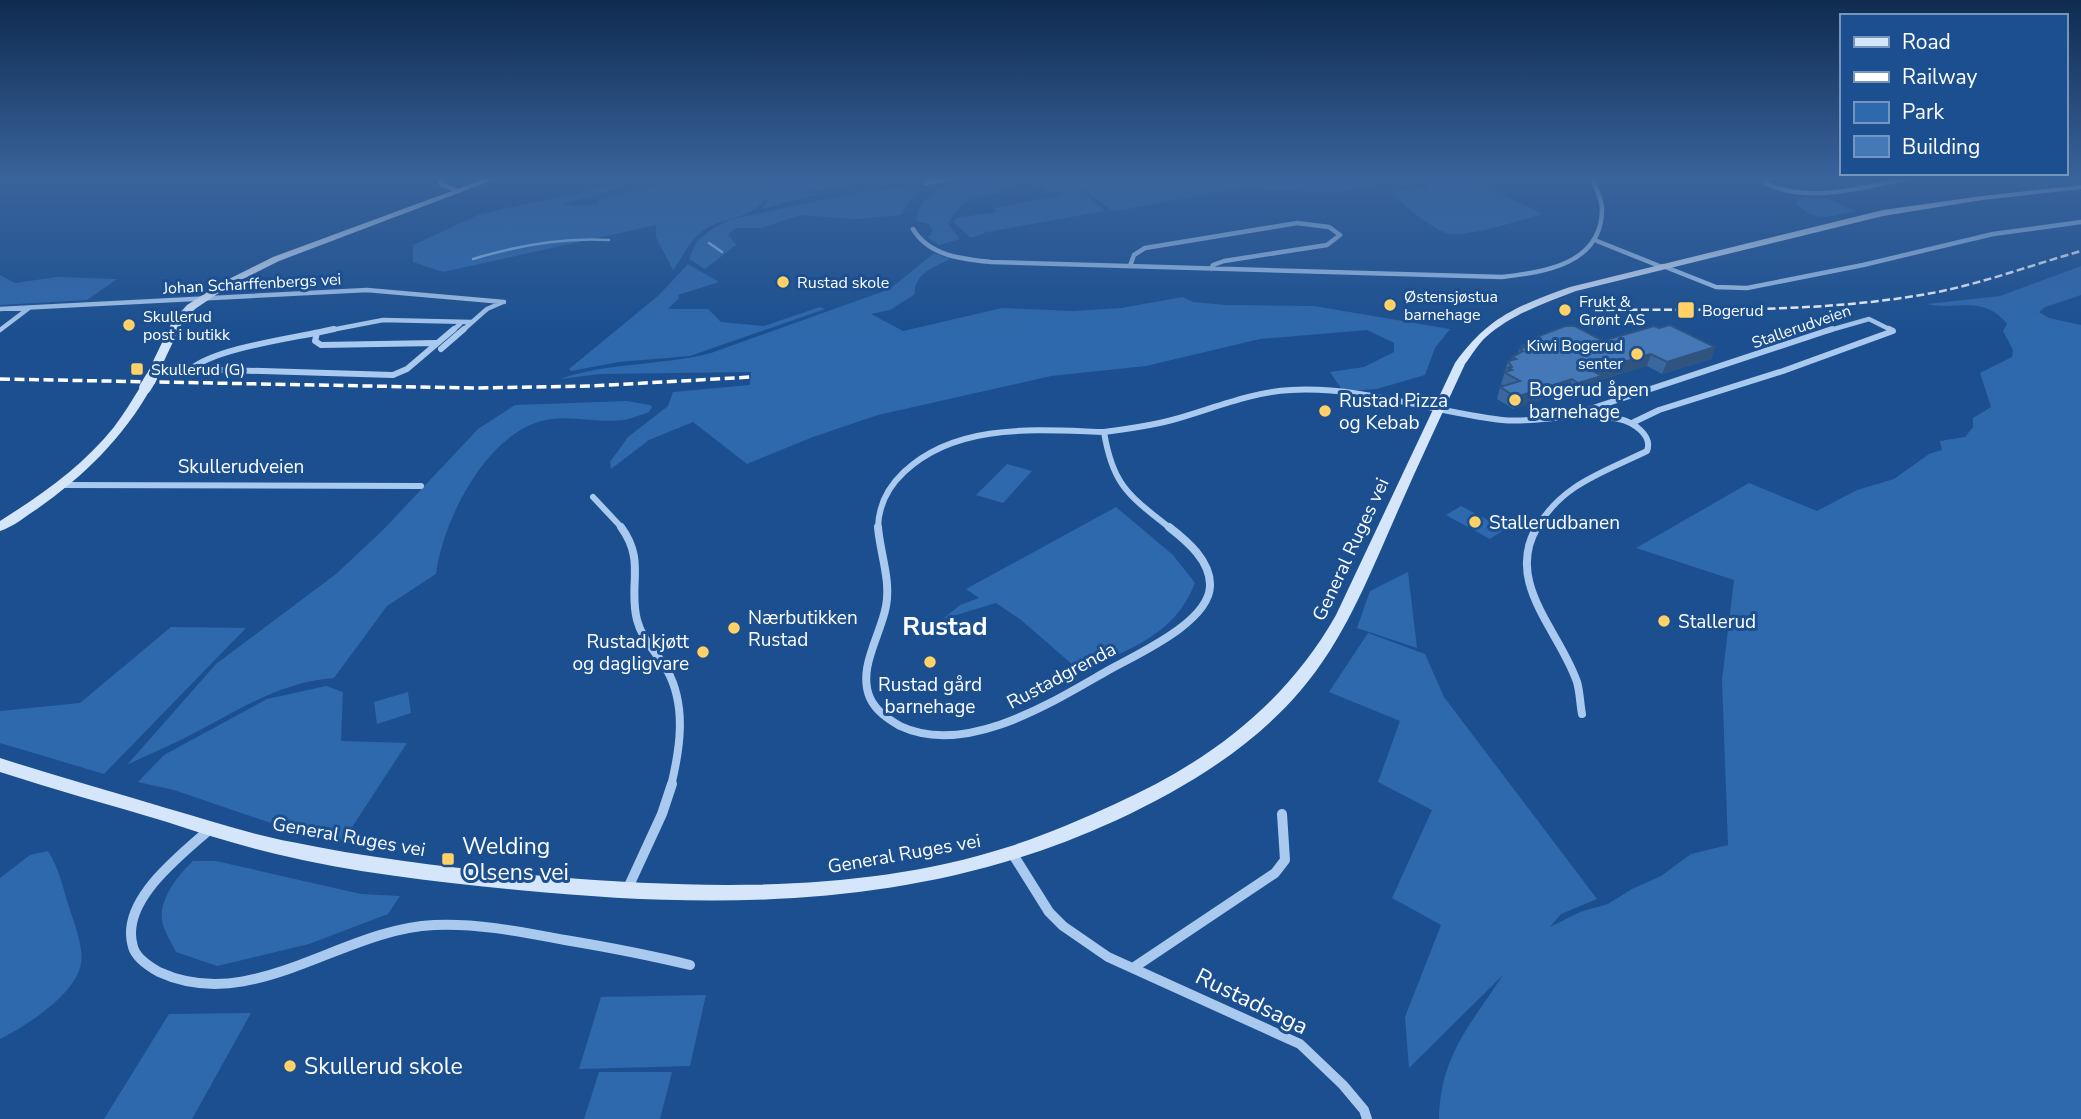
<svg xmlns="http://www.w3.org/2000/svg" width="2081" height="1119" font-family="'Nunito Sans',sans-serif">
	<rect width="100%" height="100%" fill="#1b4f8f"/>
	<!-- green -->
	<path fill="#2e69ad" d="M699 178H888L805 192 819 194 762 209 768 200 763 201C752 218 722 218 704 230 689 240 684 256 673 270L656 237V225L443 272 413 262V245L480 214 624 183 608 192 563 204 577 206 597 204 598 199Z
		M962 178H1402L1336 193 1243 188 1113 211 1068 179 1105 211 987 232 971 238 953 222 956 218 996 212 994 208 1062 195 1058 192 1053 193 1032 181 999 188 1004 192C977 198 962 196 948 224L960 239 939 245 928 238 933 231 929 224 916 221C921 194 939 188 962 178Z
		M1428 178H1469L1542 214C1518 221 1476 235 1452 234 1437 233 1405 206 1394 196L1395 191 1428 188 1424 180Z
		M899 188 919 191 910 200 901 215 855 219 800 215 761 228H737L728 234 736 245 705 269 689 259 697 241 712 229 729 220 843 195Z
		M1802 197H1823L1857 211C1829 216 1820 224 1796 204L1798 198Z
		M934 253 950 259C935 267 913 274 915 294L890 310 871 314 903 331 1002 308 1072 311 1121 308 1183 297 1193 302 1226 305 1314 306 1450 329 1435 348 1425 375 1377 389 1343 391 1330 372 1364 367 1394 352V343L1367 330 1260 339 1146 366 1051 376 878 415 813 437 747 464 693 422 649 440 611 469 610 462 628 437 668 406 673 392 750 385 751 372 600 374 560 379C609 362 661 366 711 353L890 289Z
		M688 264 719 282 678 295 679 298 668 309H708L721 322 764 326 820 307 825 309 690 356 619 362 571 371 569 369 659 295Z
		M2081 266V295L2045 307 2039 312 2049 318 2081 325V1119H1439C1440 1056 1471 1024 1503 975L1409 1068 1405 1017 1441 925 1392 898 1432 810 1378 782 1400 721 1329 692 1368 633 1425 654 1444 697 1597 899 1561 914 1550 927 1580 912 1608 904 1632 889 1661 876 1691 854 1728 845 1722 680 1734 580 1636 548 1749 483 1817 511 1857 490 1894 479 1929 454 1942 450 1940 441 1965 437 1973 427V418L1991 407 1980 373 2012 357 2013 350 2003 331 2007 324C1984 294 1954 311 1927 304L2000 296Z
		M0 275 15 283 57 277 117 279 87 300 0 305Z
		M627 401 650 405 652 407 649 412C640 415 631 419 623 420 600 423 575 416 552 419 490 426 443 518 436 574L387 606 334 678C282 682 246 706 200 730 177 743 151 753 127 765L216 664 336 574 383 530 478 429 515 405Z
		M1007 464 1032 471 1003 503 976 495Z
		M1461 506 1505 529 1490 539 1446 515Z
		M1116 507 1173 555 1195 583C1174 637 1129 648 1081 672L1021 620 996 603 943 619 960 605 979 598 966 589Z
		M1408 572 1417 648 1357 628 1370 591Z
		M171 627 246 628 104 774 0 743V711L80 703Z
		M326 686 343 692 341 741 407 743 343 841 271 823 174 790 138 782 164 755 267 699Z
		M408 692 411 713 377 724 374 702Z
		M48 851C59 868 63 888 69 907 74 923 84 947 81 964 75 995 26 1026 0 1039V878L30 855Z
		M193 861H216L361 894 400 896 388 914 309 944 217 966 176 952C172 943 163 930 162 920 159 899 179 874 193 861Z
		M706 995 690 1066 579 1069 601 997Z
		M251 1013 192 1119H104L169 1014Z
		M599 1072H672L660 1119H584Z"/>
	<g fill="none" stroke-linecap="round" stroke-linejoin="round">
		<!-- stream -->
		<path stroke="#9cc4f0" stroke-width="2.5" d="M709 243 722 252
			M473 259C516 246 564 237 609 240"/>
		<!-- street-far3 -->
		<path stroke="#a9c9ee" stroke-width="4.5" d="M439 178 441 184 458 191
			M1767 178 1765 183C1809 205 1865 186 1911 178
			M926 183 951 178
			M913 229C929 256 962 259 991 262L1502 277C1545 272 1602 264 1602 209 1602 198 1595 189 1593 178
			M1597 241 1662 267
			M1130 266 1134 255 1145 248 1297 223 1329 227 1340 235 1327 245 1224 261 1213 265 1211 269
			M1663 266 1716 287 1747 288 1863 265 1993 234 2081 222
			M0 309 367 290 504 302
			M0 330 29 308
			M326 331 383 320 471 322
			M452 331 460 324
			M462 331 487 309 503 302
			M1827 331 1869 319 1893 331"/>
		<!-- street-far2 -->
		<path stroke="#a9c9ee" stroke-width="6" d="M334 329C297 338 218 347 191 369L393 375 407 369 454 329
			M317 333 315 341 321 345 436 343
			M441 349 464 329
			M1581 412 1832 329
			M1632 423 1659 410 1783 371 1893 331 1889 329
			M1104 432C1113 487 1130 496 1171 529
			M1104 432C1127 429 1150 426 1172 420 1212 409 1250 392 1291 390 1363 386 1432 412 1502 420 1542 424 1581 409 1619 419 1633 422 1653 435 1647 451 1602 473 1562 484 1536 529
			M60 485 421 486
			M593 497 623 529
			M878 529C878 506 887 488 904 472 957 422 1037 430 1104 432"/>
		<!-- street-far1 -->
		<path stroke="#a9c9ee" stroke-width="8" d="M621 527C646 561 628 585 637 620 642 640 657 653 667 670 687 706 680 749 671 786
			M878 527C880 553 891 580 886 606 881 635 857 668 870 698 876 711 888 719 900 726 966 757 1051 703 1107 671 1135 655 1209 623 1210 586 1211 561 1187 541 1169 527
			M1537 527C1504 583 1560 631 1577 682 1580 692 1580 704 1582 714"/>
		<!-- street -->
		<path stroke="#a9c9ee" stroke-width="10" d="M210 829C180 856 119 901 133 947 136 958 150 967 159 972 252 1015 341 929 434 925 478 923 522 932 565 940 607 947 649 955 690 965
			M1012 853 1049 912 1063 926 1108 957 1300 1044 1343 1085 1364 1110 1367 1119
			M627 890 662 814 672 784
			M1133 968 1275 873 1285 860 1282 814"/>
		<!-- secondary -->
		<path fill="#d6e6fa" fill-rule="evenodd" d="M487 178H498L279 261 229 286 195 309 181 325 155 380H147L145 378 172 322 187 305 223 282 273 257Z
			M2081 185V189L1982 200 1883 216 1576 291C1545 303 1512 314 1486 337 1478 344 1472 355 1465 364 1441 416 1416 469 1393 522 1367 581 1343 641 1301 690 1252 748 1185 788 1117 820 924 909 725 910 518 890 437 882 355 873 276 854 239 845 203 834 167 822 111 805 55 790 0 772V758C55 776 111 791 166 808 208 820 249 834 292 842 379 860 468 870 556 877 705 889 864 893 1008 847 1045 835 1080 820 1115 804 1208 762 1285 705 1336 615L1455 363C1488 317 1517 306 1570 287L1883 210 1982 196Z
			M145 385 151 388C123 438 84 476 37 509 26 516 13 527 0 531V521C41 495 83 466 114 427 124 414 132 400 141 386Z"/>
		<!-- rail-far1 -->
		<path stroke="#fff" stroke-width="2.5" stroke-dasharray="8 3.5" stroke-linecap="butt" d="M1595 310C1704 309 1814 313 1921 295 1976 286 2028 266 2081 251"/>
		<!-- rail -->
		<path stroke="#fff" stroke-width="3.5" stroke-dasharray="10 4.5" stroke-linecap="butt" d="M0 379 473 388 592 386 751 377"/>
		<!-- secondary-bridge -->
		<path stroke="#d6e6fa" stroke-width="12" d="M145 388 151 378"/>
	</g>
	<!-- wall -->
	<path fill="#3a679d" d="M1659 328 1715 347 1711 359 1662 374 1647 366 1640 368 1600 380 1598 388 1574 395 1568 391 1513 409 1497 399 1500 387 1504 386 1501 384 1508 361H1511L1512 357 1518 354 1519 349 1521 348 1522 345 1525 344 1526 341H1603Z"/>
	<!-- shaded-wall -->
	<path fill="#305480" d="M1715 347 1711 359 1662 374 1667 362Z
		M1651 354 1647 366 1600 380 1598 388 1574 395 1578 383 1593 371Z
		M1572 379 1568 391 1513 409 1516 397Z"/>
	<!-- building -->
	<path fill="#4478b7" stroke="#305480" stroke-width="2" d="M1670 325 1715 347 1667 362 1651 354 1644 356 1593 371 1602 376 1578 383 1572 379 1516 397 1500 387 1520 381 1504 372 1512 370 1508 368 1512 367 1508 361 1516 359 1512 357 1523 351 1519 349 1526 347 1522 345 1530 343 1526 341 1565 326H1575L1603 341 1654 326 1659 328Z"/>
	<!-- sky -->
	<linearGradient id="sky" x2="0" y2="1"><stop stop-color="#0f2b4f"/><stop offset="0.53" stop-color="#39639b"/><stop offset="1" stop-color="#39639b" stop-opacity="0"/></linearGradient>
	<rect width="2081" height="335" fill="url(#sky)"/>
	<!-- markers -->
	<g fill="#ffd166" stroke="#1b4f8f" stroke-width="2.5">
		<circle cx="783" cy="282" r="7"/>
		<circle cx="1390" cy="305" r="7"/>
		<circle cx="1565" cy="310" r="7"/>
		<rect x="1677" y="301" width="18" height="18" rx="3.5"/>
		<circle cx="129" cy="325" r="7"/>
		<circle cx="1637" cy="354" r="7"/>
		<rect x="130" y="362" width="14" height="14" rx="3.5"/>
		<circle cx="1515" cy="400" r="7"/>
		<circle cx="1325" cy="411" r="7"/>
		<circle cx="1475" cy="522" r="7"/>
		<circle cx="1664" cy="621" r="7"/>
		<circle cx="734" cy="628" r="7"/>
		<circle cx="703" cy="652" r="7"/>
		<circle cx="930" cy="662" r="7"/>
		<rect x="441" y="852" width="14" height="14" rx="3.5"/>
		<circle cx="290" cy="1066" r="7"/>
	</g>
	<g text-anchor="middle" stroke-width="6" stroke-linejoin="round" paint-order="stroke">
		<!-- far-poi labels -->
		<g font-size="16" fill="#fff" stroke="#1b4f8f" text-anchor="start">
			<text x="797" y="288">Rustad skole</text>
			<text x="1404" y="302">Østensjøstua<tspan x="1404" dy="18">barnehage</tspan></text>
			<text x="1579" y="307">Frukt &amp;<tspan x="1579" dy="18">Grønt AS</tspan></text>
			<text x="1702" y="316">Bogerud</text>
			<text x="143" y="322">Skullerud<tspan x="143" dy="18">post i butikk</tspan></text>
			<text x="1623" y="351" text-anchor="end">Kiwi Bogerud<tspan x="1623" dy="18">senter</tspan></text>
			<text x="151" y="375">Skullerud (G)</text>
		</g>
		<!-- far-street labels -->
		<g font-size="16" fill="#fff" stroke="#1b4f8f">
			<text transform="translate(252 283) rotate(-3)" y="6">Johan Scharffenbergs vei</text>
			<text transform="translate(1801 326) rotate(-19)" y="6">Stallerudveien</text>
		</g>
		<!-- poi labels -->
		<g font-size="19" fill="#fff" stroke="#1b4f8f" text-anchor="start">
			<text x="1529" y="396">Bogerud åpen<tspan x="1529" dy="22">barnehage</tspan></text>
			<text x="1339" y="407">Rustad Pizza<tspan x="1339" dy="22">og Kebab</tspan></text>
			<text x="1489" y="529">Stallerudbanen</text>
			<text x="748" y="624">Nærbutikken<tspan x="748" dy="22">Rustad</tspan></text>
			<text x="1678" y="628">Stallerud</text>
			<text x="689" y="648" text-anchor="end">Rustad kjøtt<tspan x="689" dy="22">og dagligvare</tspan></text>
			<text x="930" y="691" text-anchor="middle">Rustad gård<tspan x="930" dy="22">barnehage</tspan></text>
		</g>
		<!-- street labels -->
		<g font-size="19" fill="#fff" stroke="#1b4f8f">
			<text x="241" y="473">Skullerudveien</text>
			<text transform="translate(1350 549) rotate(-65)" y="7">General Ruges vei</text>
			<text transform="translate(1061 675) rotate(-28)" y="7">Rustadgrenda</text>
			<text transform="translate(349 836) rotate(10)" y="7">General Ruges vei</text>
			<text transform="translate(904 853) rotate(-10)" y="7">General Ruges vei</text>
		</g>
		<!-- near-poi labels -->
		<g font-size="23" fill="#fff" stroke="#1b4f8f" text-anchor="start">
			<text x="462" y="854">Welding<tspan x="462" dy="26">Olsens vei</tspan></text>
			<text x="304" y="1074">Skullerud skole</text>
		</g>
		<!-- near-street labels -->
		<g font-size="23" fill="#fff" stroke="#1b4f8f">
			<text transform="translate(1252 1001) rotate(26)" y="8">Rustadsaga</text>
		</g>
		<!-- district labels -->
		<g font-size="26" font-weight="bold" fill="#fff" stroke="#1b4f8f">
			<text x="945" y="635">Rustad</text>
		</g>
	</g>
	<!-- legend -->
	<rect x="1840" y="14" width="228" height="161" fill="#1b4f8f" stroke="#7695bc" stroke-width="2"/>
	<rect x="1854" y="37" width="35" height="10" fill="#d6e6fa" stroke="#7695bc" stroke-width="2"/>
	<text x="1902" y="49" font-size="21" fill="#ffffff">Road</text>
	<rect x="1854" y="72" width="35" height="10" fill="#ffffff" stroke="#7695bc" stroke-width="2"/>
	<text x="1902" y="84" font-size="21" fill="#ffffff">Railway</text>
	<rect x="1854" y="102" width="35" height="21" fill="#2e69ad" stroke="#7695bc" stroke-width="2"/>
	<text x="1902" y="119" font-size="21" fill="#ffffff">Park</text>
	<rect x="1854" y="136" width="35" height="21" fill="#4478b7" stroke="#7695bc" stroke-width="2"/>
	<text x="1902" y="154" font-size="21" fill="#ffffff">Building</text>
</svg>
